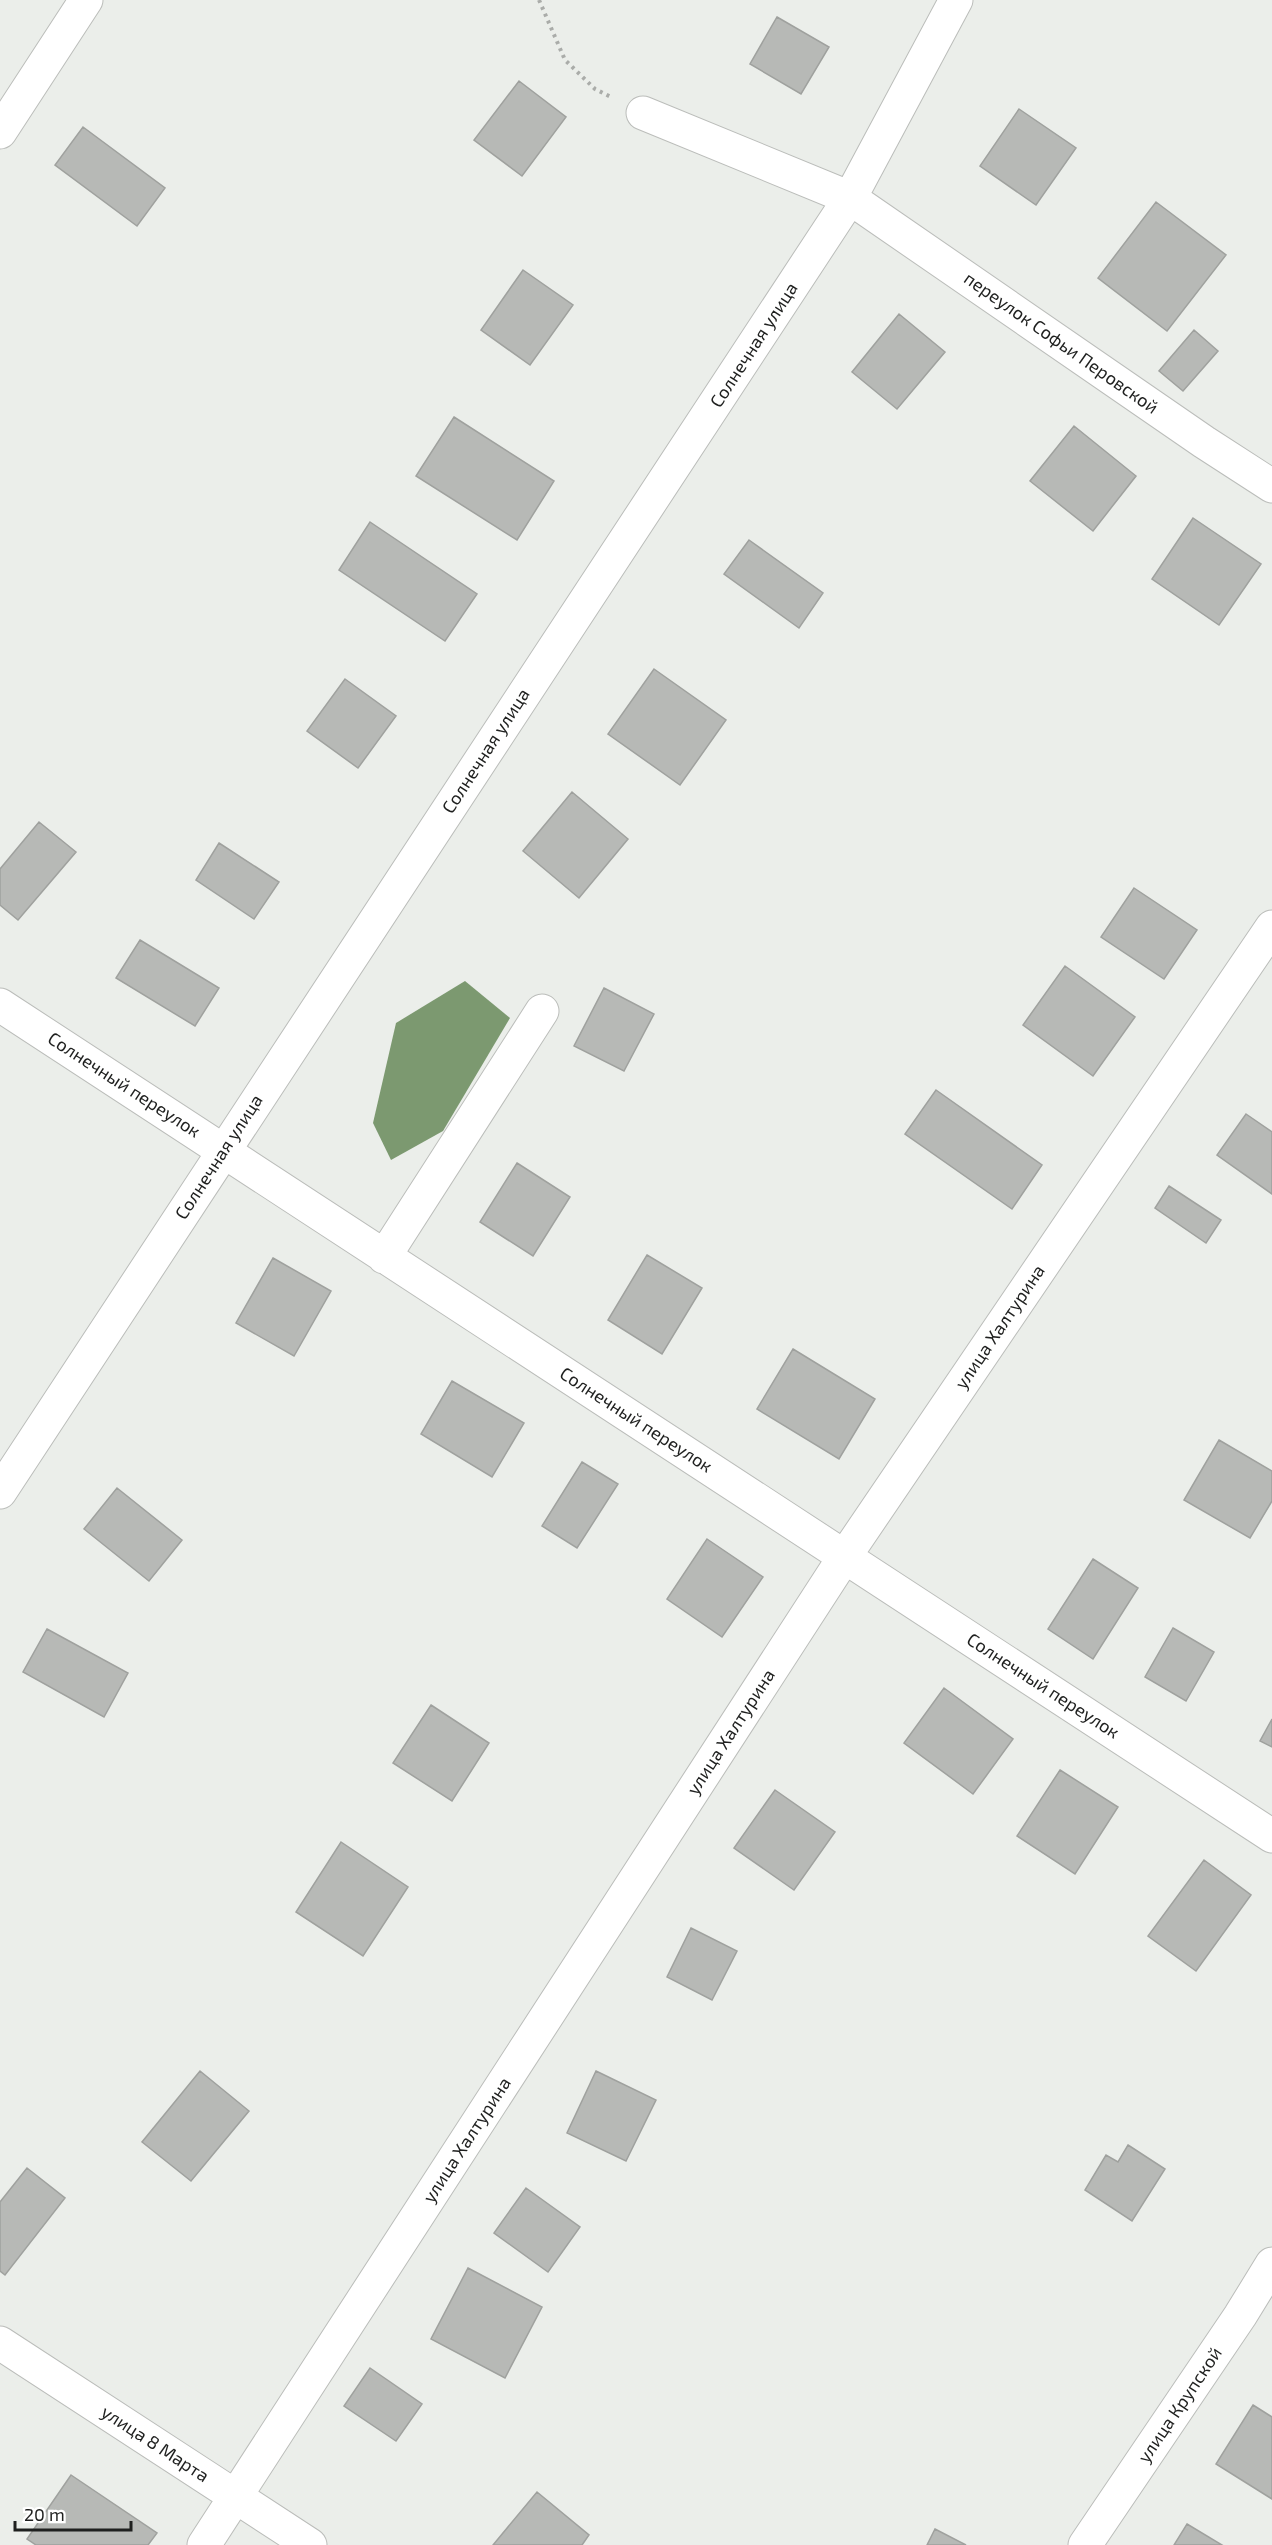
<svg xmlns="http://www.w3.org/2000/svg" width="1272" height="2545" font-family="'Exo 2',sans-serif">
	<rect width="100%" height="100%" fill="#ebeeea"/>
	<!-- water -->
	<path fill="#7c9970" d="M465 981 510 1018 443 1131 391 1160 373 1123 396 1023Z"/>
	<!-- building -->
	<path fill="#b7b9b6" stroke="#9fa19e" stroke-width="1.5" d="M777 17 829 47 801 94 750 64Z
		M519 81 566 117 522 176 474 140Z
		M1019 109 1076 148 1036 205 980 166Z
		M83 127 165 188 137 226 55 165Z
		M1156 202 1226 255 1167 331 1098 278Z
		M523 270 573 305 530 365 481 330Z
		M899 314 945 352 897 409 852 372Z
		M1194 330 1218 351 1183 391 1159 371Z
		M454 417 554 481 517 540 416 476Z
		M1074 426 1136 476 1093 531 1030 481Z
		M1193 518 1261 564 1219 625 1152 579Z
		M370 522 477 594 445 641 339 570Z
		M749 540 823 593 799 628 724 574Z
		M654 669 726 720 680 785 608 734Z
		M345 679 396 716 358 768 307 731Z
		M572 792 628 839 579 898 523 851Z
		M39 822 76 852 18 920 0 905V869Z
		M219 843 279 882 254 919 196 880Z
		M1134 888 1197 930 1164 979 1101 937Z
		M140 940 219 988 195 1026 116 978Z
		M1065 966 1135 1017 1093 1076 1023 1025Z
		M604 988 654 1014 624 1071 574 1046Z
		M936 1090 1042 1165 1012 1209 905 1134Z
		M1246 1114 1272 1132V1194L1217 1155Z
		M517 1163 570 1197 533 1256 480 1222Z
		M1169 1186 1221 1220 1206 1243 1155 1208Z
		M647 1255 702 1288 662 1354 608 1320Z
		M273 1258 331 1291 294 1356 236 1323Z
		M793 1349 875 1399 839 1459 757 1409Z
		M452 1381 524 1423 492 1477 421 1434Z
		M1219 1440 1272 1471V1501L1250 1538 1184 1500Z
		M582 1462 618 1484 577 1548 542 1526Z
		M117 1488 182 1540 149 1581 84 1529Z
		M707 1539 763 1577 722 1637 667 1599Z
		M1093 1559 1138 1588 1093 1659 1048 1629Z
		M1173 1628 1214 1652 1186 1701 1145 1677Z
		M47 1629 128 1673 104 1717 23 1672Z
		M944 1688 1013 1739 973 1794 904 1743Z
		M431 1705 489 1743 452 1801 393 1763Z
		M1272 1719V1747L1260 1741Z
		M1060 1770 1118 1807 1075 1874 1017 1836Z
		M775 1790 835 1832 794 1890 734 1848Z
		M341 1842 408 1887 363 1956 296 1912Z
		M1204 1860 1251 1895 1196 1971 1148 1936Z
		M691 1928 737 1951 712 2000 667 1977Z
		M200 2071 249 2111 191 2181 142 2142Z
		M596 2071 656 2100 626 2161 567 2133Z
		M1128 2145 1165 2169 1132 2221 1085 2190 1106 2155 1118 2162Z
		M27 2168 65 2198 5 2275 0 2271V2202Z
		M526 2188 580 2227 548 2272 494 2233Z
		M468 2268 542 2307 505 2378 431 2339Z
		M370 2368 422 2404 396 2441 344 2406Z
		M1253 2405 1272 2417V2499L1216 2464Z
		M71 2475 157 2533 148 2545H36L27 2539Z
		M537 2492 589 2535 582 2545H493Z
		M1187 2524 1222 2545H1174Z
		M935 2529 966 2545H927Z"/>
	<g fill="none" stroke-linecap="round" stroke-linejoin="round">
		<defs>
			<path id="minor" d="M643 113 850 198 1204 442 1272 486
				M0 132 86 0
				M0 1005 1272 1836
				M384 1257 542 1011
				M0 1492 850 198 956 0
				M0 2343 310 2545
				M204 2545 845 1556 1272 927
				M1085 2545 1240 2316 1272 2264"/>
		</defs>
		<!-- minor casing -->
		<use href="#minor" stroke="#bbbdba" stroke-width="35"/>
		<!-- path -->
		<path stroke="#aaaca9" stroke-width="4" stroke-dasharray="3 4.5" stroke-linecap="butt" d="M539 0 565 60 595 89 611 97"/>
		<!-- minor -->
		<use href="#minor" stroke="#fff" stroke-width="33"/>
	</g>
	<g text-anchor="middle" stroke-width="5" stroke-linejoin="round" paint-order="stroke">
		<!-- street labels -->
		<g font-size="18" fill="#1f201f" stroke="#fff">
			<text transform="translate(1061 343) rotate(35)" y="6">переулок Софьи Перовской</text>
			<text transform="translate(754 345) rotate(-57)" y="6">Солнечная улица</text>
			<text transform="translate(486 751) rotate(-57)" y="6">Солнечная улица</text>
			<text transform="translate(124 1085) rotate(33)" y="6">Солнечный переулок</text>
			<text transform="translate(219 1157) rotate(-57)" y="6">Солнечная улица</text>
			<text transform="translate(1000 1327) rotate(-56)" y="6">улица Халтурина</text>
			<text transform="translate(636 1420) rotate(33)" y="6">Солнечный переулок</text>
			<text transform="translate(1043 1686) rotate(33)" y="6">Солнечный переулок</text>
			<text transform="translate(731 1732) rotate(-57)" y="6">улица Халтурина</text>
			<text transform="translate(467 2140) rotate(-57)" y="6">улица Халтурина</text>
			<text transform="translate(1180 2405) rotate(-56)" y="6">улица Крупской</text>
			<text transform="translate(155 2444) rotate(33)" y="6">улица 8 Марта</text>
		</g>
	</g>
	<!-- scale -->
	<path d="M15 2521v9h116v-9" fill="none" stroke="#1f201f" stroke-width="3"/>
	<text x="24" y="2521" font-size="18" fill="#1f201f" stroke="#ffffff" stroke-width="4.5" paint-order="stroke">20 m</text>
</svg>
